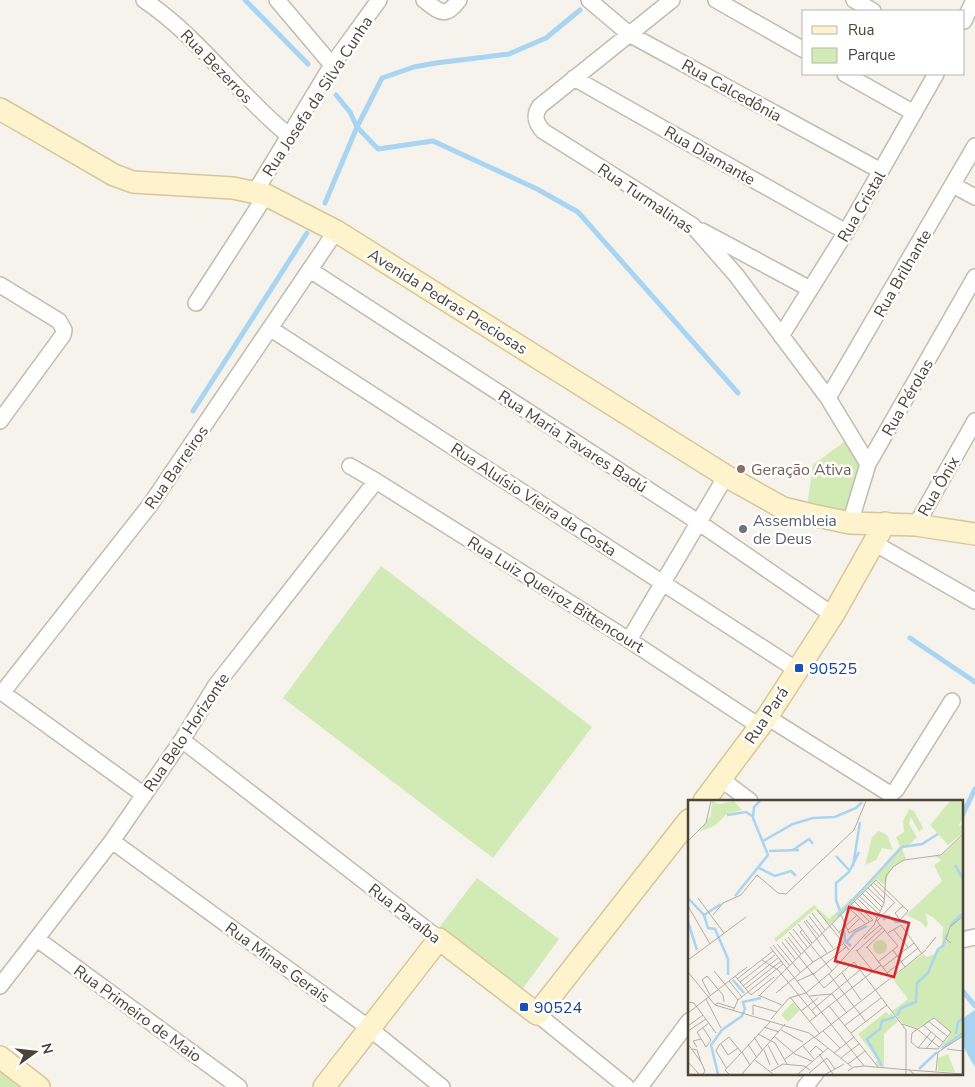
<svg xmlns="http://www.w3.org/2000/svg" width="975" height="1087" font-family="'Nunito Sans',sans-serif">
	<rect width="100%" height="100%" fill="#f6f3ec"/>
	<!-- green -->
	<path fill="#d2eab5" d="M852 436 868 464 850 523 806 514 813 465Z
		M381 566 592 727 493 858 283 698Z
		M477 878 559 939 521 991 438 929Z
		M0 1071 20 1087H0Z"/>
	<!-- water -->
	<path fill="#a9d4f2" d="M975 1010V1067C967 1054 953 1032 965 1017 967 1015 972 1012 975 1010Z"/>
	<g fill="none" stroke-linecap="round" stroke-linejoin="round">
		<!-- stream -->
		<path stroke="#a9d4f2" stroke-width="5" d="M245 0 308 64
			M336 95 350 112 357 127 378 149 433 141 537 189 578 212 738 393
			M325 203 357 127 382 78 414 67 436 63 509 54 546 38 580 10
			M193 411 307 233
			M910 638 975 682
			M961 818 975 789
			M961 989 975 1006"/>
		<defs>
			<path id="minor" d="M144 0C199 37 237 93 288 135
				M277 0 332 65
				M424 0C440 12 445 19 459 0
				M589 0 629 34 881 171
				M672 0 540 106C533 116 536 123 543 131L692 225 736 275 828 398 868 464
				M716 0 804 50
				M854 0 873 11
				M964 21 974 0
				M845 74 914 113
				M574 78 846 232
				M953 185 975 197
				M255 192 332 65 379 0
				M702 231 810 289
				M310 270 698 522 833 615
				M0 285 59 321 64 330 63 335 0 421
				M196 303 266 195
				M271 329 797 670
				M781 336 846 232 936 74
				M828 398 975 146
				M350 466 376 481 629 640 759 726
				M850 523 868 464 975 277
				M916 525 975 421
				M874 543 975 601
				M629 640 726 476
				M0 691 144 795
				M2 693 150 505 336 231
				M767 717 890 794 896 790 952 701
				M182 740 439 939
				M721 779 750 801
				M112 841 369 1028 442 1087
				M37 939 239 1087
				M961 940 975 937
				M0 986 112 841 182 740 216 685 376 481
				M537 1014 627 1087
				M640 1087 689 1021
				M805 1087 816 1073"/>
			<path id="secondary" d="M0 109 114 175 133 182 233 188 266 195 336 231 726 476 783 508 812 515 850 523 916 525 975 534
				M704 801 767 717 833 615 885 523
				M0 1057 39 1087
				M324 1087 439 939 537 1014 689 820"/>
		</defs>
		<!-- minor casing -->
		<use href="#minor" stroke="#c2bbae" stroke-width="18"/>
		<!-- secondary casing -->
		<use href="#secondary" stroke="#d6c79b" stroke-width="24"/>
		<!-- minor -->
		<use href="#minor" stroke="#fff" stroke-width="15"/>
		<!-- secondary -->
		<use href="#secondary" stroke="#fff3cd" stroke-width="21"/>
	</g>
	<!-- markers -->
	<circle fill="#8d6e63" stroke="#fff" stroke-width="2" cx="741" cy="469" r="5"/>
	<circle fill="#6b7280" stroke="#fff" stroke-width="2" cx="743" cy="529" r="5"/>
	<g fill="#1a4fb4" stroke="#fff" stroke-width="2">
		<rect x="794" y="663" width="10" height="10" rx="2.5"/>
		<rect x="519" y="1002" width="10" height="10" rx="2.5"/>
	</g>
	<g text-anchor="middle" stroke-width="5" stroke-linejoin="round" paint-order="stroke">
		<!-- street labels -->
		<g font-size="16" fill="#4b4439" stroke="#fff">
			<text transform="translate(217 66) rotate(46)" y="6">Rua Bezerros</text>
			<text transform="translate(732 90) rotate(29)" y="6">Rua Calcedônia</text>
			<text transform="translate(317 96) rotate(-57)" y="6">Rua Josefa da Silva Cunha</text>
			<text transform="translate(710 155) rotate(30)" y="6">Rua Diamante</text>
			<text transform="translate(646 198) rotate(34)" y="6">Rua Turmalinas</text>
			<text transform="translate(861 206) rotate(-60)" y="6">Rua Cristal</text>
			<text transform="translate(902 273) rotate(-60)" y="6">Rua Brilhante</text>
			<text transform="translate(448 301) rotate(32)" y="6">Avenida Pedras Preciosas</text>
			<text transform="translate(907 397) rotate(-60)" y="6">Rua Pérolas</text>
			<text transform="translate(573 441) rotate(33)" y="6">Rua Maria Tavares Badú</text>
			<text transform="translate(176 467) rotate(-55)" y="6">Rua Barreiros</text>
			<text transform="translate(938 486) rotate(-60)" y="6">Rua Ônix</text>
			<text transform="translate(534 499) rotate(33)" y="6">Rua Aluísio Vieira da Costa</text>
			<text transform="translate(556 594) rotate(32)" y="6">Rua Luiz Queiroz Bittencourt</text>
			<text transform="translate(766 715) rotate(-56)" y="6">Rua Pará</text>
			<text transform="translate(186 732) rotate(-56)" y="6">Rua Belo Horizonte</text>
			<text transform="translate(405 913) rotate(38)" y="6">Rua Paraíba</text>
			<text transform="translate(278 962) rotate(36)" y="6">Rua Minas Gerais</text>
			<text transform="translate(138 1013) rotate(36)" y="6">Rua Primeiro de Maio</text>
		</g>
		<!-- education labels -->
		<g font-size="16" fill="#785e54" stroke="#fff" text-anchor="start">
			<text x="751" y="475">Geração Ativa</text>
		</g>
		<!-- worship labels -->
		<g font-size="16" fill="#5b616d" stroke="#fff" text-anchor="start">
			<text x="753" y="526">Assembleia<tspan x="753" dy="18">de Deus</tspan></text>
		</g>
		<!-- transit labels -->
		<g font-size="16" fill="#164399" stroke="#fff" text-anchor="start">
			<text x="809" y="674">90525</text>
			<text x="534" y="1013">90524</text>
		</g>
	</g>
	<!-- overview -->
	<g transform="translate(688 800)">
		<rect width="275" height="275" fill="#f6f3ec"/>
		<path d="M24 1 31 4 46 1 54 10 39 14 26 26 11 32 23 15ZM262 1H275V18L270 26 275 25V33L260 45 242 25ZM221 9 226 11 235 28 231 32 223 17 221 24 229 37 220 46H213L218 59 204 67 196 85 189 79 142 125 127 109 88 142 86 139 126 105 141 119 178 85 212 46 208 37 216 32 215 21ZM191 31 199 35 205 50 194 48 188 60 177 65 184 37ZM275 35V114L266 121 275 117V236L251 250 263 233 247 218 229 228 214 223 204 211 220 199 204 178 235 154 239 157 248 153 254 144 255 127 246 118 237 113 240 123 238 128 233 122 218 115 254 81 246 65 253 60 247 56H253ZM185 147a7 7 0 1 1 14 0a7 7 0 1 1-14 0ZM105 202 112 210 100 222 93 215ZM198 212 201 215 203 213 210 221 196 234V267L190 266 187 263 190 260 170 234ZM260 254 267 272 250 271V258Z" fill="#d2eab5"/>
		<path fill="none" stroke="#a9d4f2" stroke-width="2.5" d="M39 15 58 12 64 16M75 41 105 24 125 18 147 17 168 8 174 2M105 50 121 39 125 44M81 51 111 50M148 56 161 70M267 65 275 79M165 66 172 22M71 68 87 76 103 71 108 76M47 96 80 55 65 18 66 7 72 1M0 98 16 115 20 128 27 129 40 159V175M152 111 148 100V83L161 72 171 52M16 115 33 104M150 116 214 47 234 44 250 34M195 120 200 116 208 122 218 121M0 122 9 150M262 126 274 114M156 130 157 141 163 146M158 143 167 132 179 126M45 180 56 193M209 216 213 208 228 202 229 183 240 173 250 149 255 146 259 134M268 234 270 222 275 218M254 248 275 233M194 266 179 239 192 229 194 221 207 217M231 269 249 252M30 274 23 245 34 230 54 216 57 209 55 202 73 198"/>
		<path fill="none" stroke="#b2ada4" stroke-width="1" d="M0 41 18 23 23 1M185 82 207 103M183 85 196 99M180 88 196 103M177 90 194 107M174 93 192 111M171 96 191 114M10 98 36 133M169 98 189 118M166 101 185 120M163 104 181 121M0 106 22 144M160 107 177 123M129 110 161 150M124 113 137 130M25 115 35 103 53 95 69 75 90 93 98 94 166 30 178 1M153 115 161 133 185 120M121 116 145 148M118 120 131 136M212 120 207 113 215 106M116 121 139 153M189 121 207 102M110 124 124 143M144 124 154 136 151 139M105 129 119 147M205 129 220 147M114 130 112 132 144 171M160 130 172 118M101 132 125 162M151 132 169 115M200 133 213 125 234 154M100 137 113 154M97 139 136 188 166 162 218 230V274M176 139 192 125M94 142 107 159M263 143 258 139 262 127 275 116M89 144 112 172M85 145 102 166M82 147 176 266M179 147 203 178M178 148 197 130M238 149 248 137M168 150 185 171M169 151 194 128M0 160 58 117M74 160 90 170 128 216M190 162 205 150M195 167 226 143M217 167 238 150M26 171 50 200M0 172 27 205 121 233 164 267M154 173 173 200M199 173 230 148M141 174 178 222M47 176 63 195 86 177M49 179 85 151M41 181 54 197M109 181 127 173 158 147M52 182 87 155M55 186 90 158M57 189 93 161M88 193 125 162 155 144M22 195 14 180 19 176 35 195 36 202M70 195 94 205M71 196 188 80 220 111 212 120M121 196 144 194 158 212M102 197 131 233M18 199 33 228M0 202 6 203 28 233M27 205 30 203 46 208M141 206 190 267M124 210 172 170M45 211 50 200 95 164M113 211 130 198M0 213 59 167M65 215V205L89 212M246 218 263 232 250 249 230 248 223 242 224 233ZM83 219 101 198 118 193 144 171 186 125 196 103 198 76 205 67 216 60 253 55 275 34M122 221 193 165M240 221 259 236M214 224 229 229 251 247M235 225 255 242M0 226 15 215M156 226 193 198M76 227 91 232M15 228 23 240 18 247 9 232 21 223M93 230 115 242M0 231 18 219M135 231 152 248M163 233 199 205M70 234 87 243 99 264M66 237 75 251M87 237 107 254 124 261M127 237 217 167 205 150 210 146 188 120M0 244 13 262 17 271 15 274M33 244 40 255 50 248M60 244 69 258M80 245 90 265M115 246 126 259M9 247 5 241 13 239M230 248 243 232M4 249 9 250 13 262M238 249 248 236M259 249 275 251M76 250 82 265M54 252 62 265M122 252 128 246 135 252M250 252 275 236M146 253 166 237M131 254 145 274M153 258 171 244M97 259 126 237M67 260 85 274M0 262 11 274M160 264 177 251M39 269 28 251 31 245 41 237 53 252M221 270 275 274M83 271 95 264 116 266 122 270M160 271 166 267 176 266 221 270 226 274M248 271 250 252M121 273 139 258 147 269M41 274 37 270 82 222M54 274 97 224M110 274 140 248M138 274 156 264"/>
		<path fill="#d62828" fill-opacity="0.15" stroke="#d62828" stroke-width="2.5" d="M161 107 221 123 206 177 147 161Z"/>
		<rect width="275" height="275" fill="none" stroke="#4b4439" stroke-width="2.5"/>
	</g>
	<!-- legend -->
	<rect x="802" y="10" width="162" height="65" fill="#ffffff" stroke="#b7b4b0"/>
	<rect x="812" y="26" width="25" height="8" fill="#fff3cd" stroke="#b7b4b0"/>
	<text x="848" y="35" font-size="15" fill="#4b4439">Rua</text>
	<rect x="812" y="48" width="25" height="15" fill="#d2eab5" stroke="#b7b4b0"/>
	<text x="848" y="60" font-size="15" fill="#4b4439">Parque</text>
	<!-- north arrow -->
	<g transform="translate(35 1052) rotate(75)" stroke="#ffffff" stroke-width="4" paint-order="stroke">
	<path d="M0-4L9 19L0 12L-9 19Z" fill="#4b4439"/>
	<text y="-8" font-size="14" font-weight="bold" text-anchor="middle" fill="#4b4439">N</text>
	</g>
</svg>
